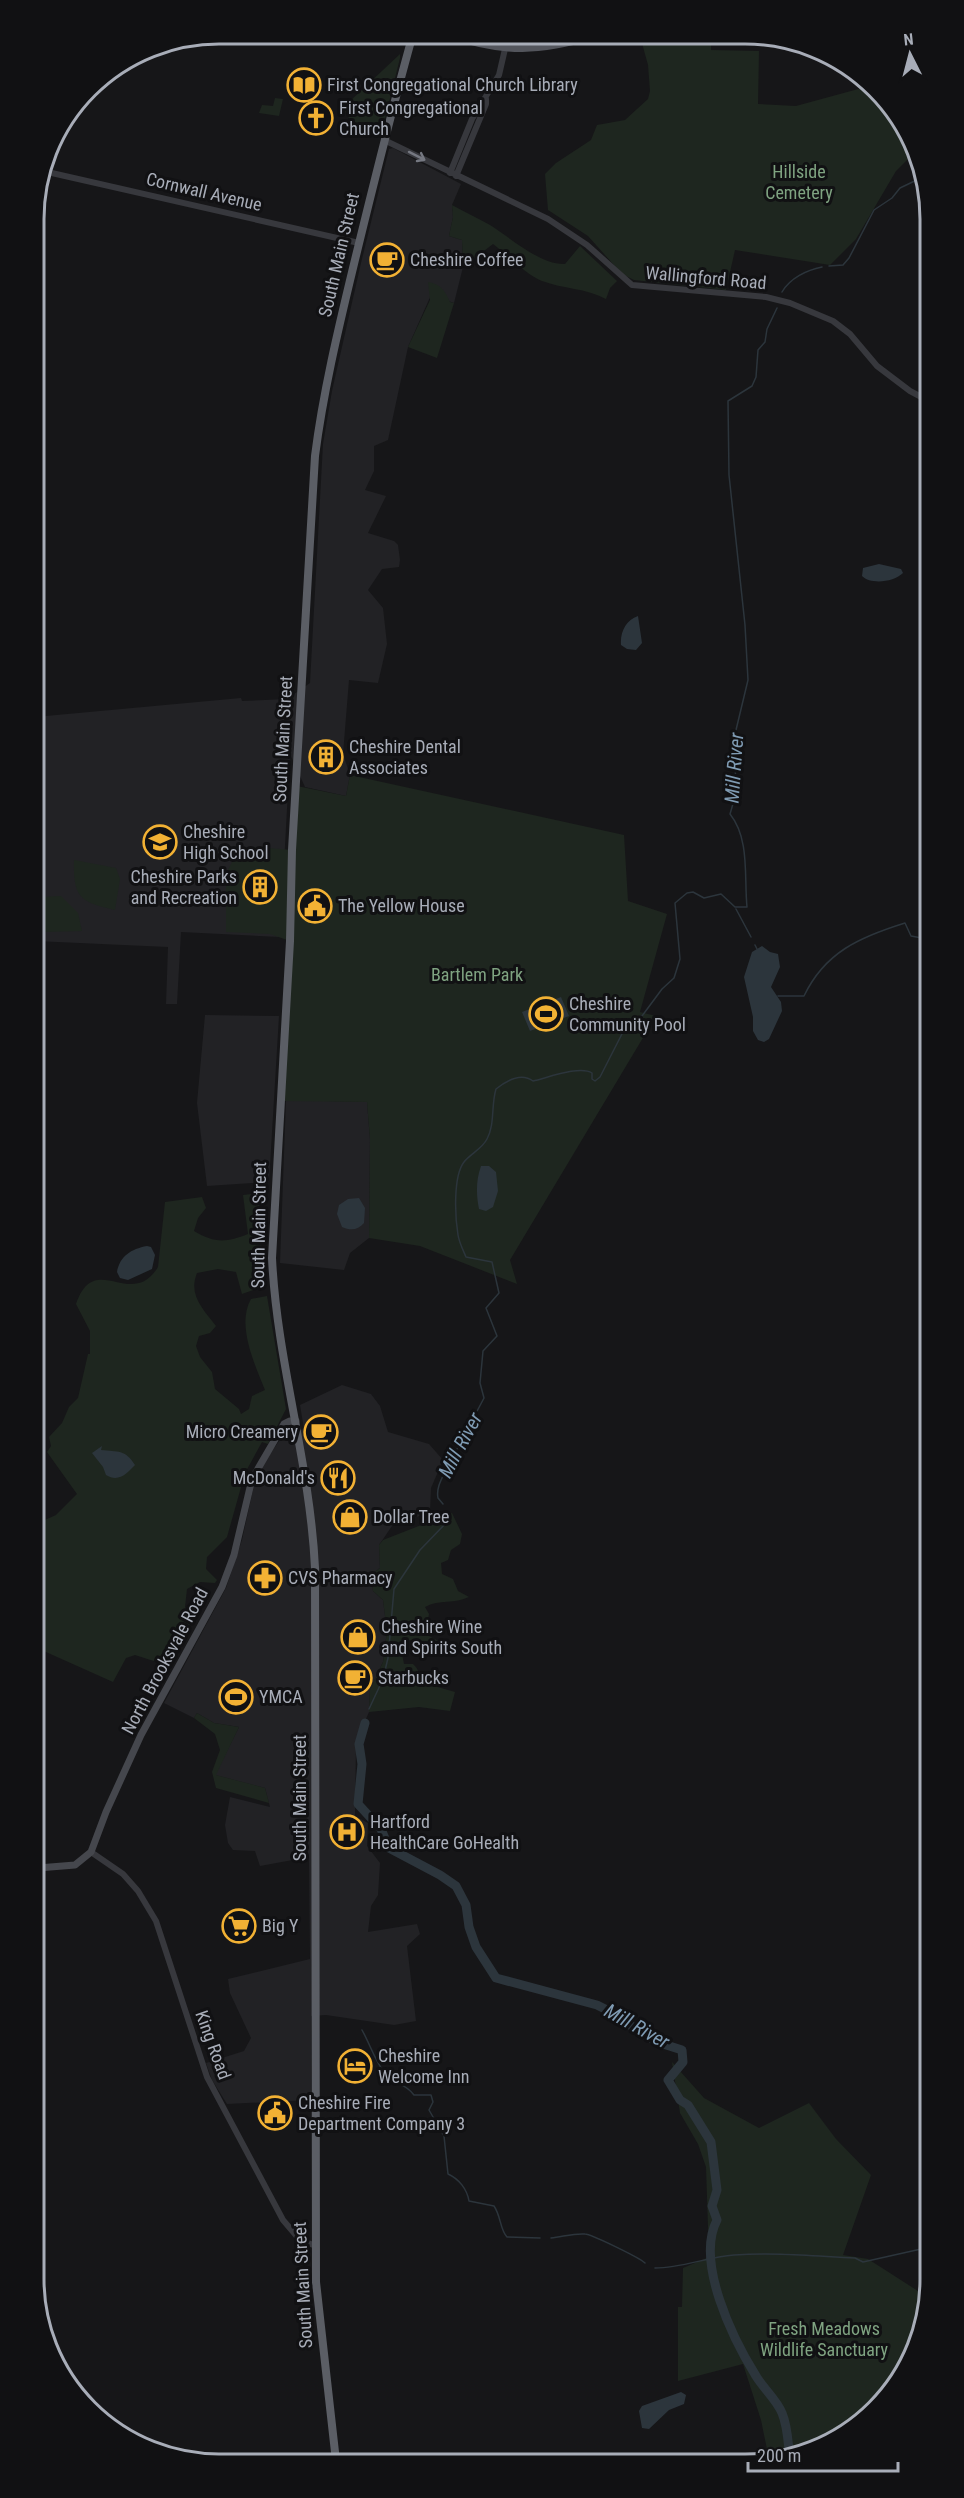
<svg xmlns="http://www.w3.org/2000/svg" width="964" height="2498" font-family="'Roboto Condensed',sans-serif">
	<rect width="100%" height="100%" fill="#161618"/>
	<!-- built -->
	<path fill="#222225" d="M463 35H544L537 43 518 45 486 42Z
		M393 148 461 184 452 205 453 217 449 236 462 240 463 267 454 303 431 295 408 347 388 440 374 446V471L365 490 386 496 368 533 394 541 398 545 400 560 399 567 382 569 368 590 383 608 387 644 378 683 349 680 343 754 350 775 346 796 305 787 290 754 280 937 181 932 177 1004H166L168 947 35 941V717L241 698 242 701 287 699 310 683 323 444 332 391 361 263 389 149Z
		M205 1015 279 1016 269 1182 207 1186 197 1103Z
		M286 1100 367 1102 370 1139 369 1238 350 1253 344 1270 280 1263Z
		M342 1385 371 1394 380 1406 388 1432 429 1444 443 1460 431 1488 430 1512 392 1526 379 1545 380 1568 372 1574 373 1591 383 1600 387 1631 383 1662 370 1690 369 1712 356 1742 355 1816 368 1823 367 1846 380 1863 378 1895 371 1906 368 1932 417 1924 420 1934 407 1946 416 2021 394 2025 326 2015 311 2016V2100L227 2104 212 2080 206 2063 244 2051 251 2038 230 1993 228 1979 310 1959 309 1857 260 1866 255 1851 233 1850 228 1843 225 1825 230 1797 270 1807 265 1788 215 1775 239 1727 214 1723 197 1713 194 1718 164 1703 226 1588 242 1540 254 1485 263 1464 284 1434 304 1429 300 1405Z"/>
	<!-- green -->
	<path fill="#1e261f" d="M640 36H711V50L759 51 758 104 796 106 873 85 914 153 896 171 856 239 830 265 735 250 726 290 634 280 622 274 588 236 548 210 545 174 556 163 591 140 597 125 625 120 648 99 650 91 648 65Z
		M400 54V58L381 135 350 120 345 111 349 102Z
		M275 98 283 99 279 116 259 113 262 105 273 106Z
		M452 205C464 212 478 218 490 225 511 238 540 265 565 264L580 246 617 281 610 288 606 299C586 288 563 289 542 281 525 274 508 255 493 244L463 267 462 240 449 236 453 217Z
		M428 282C441 284 445 291 450 302L454 303 437 358 408 347 430 300Z
		M350 775 624 835 628 901 667 914 640 1012 656 1016 510 1260 517 1284 420 1246 369 1238 370 1139 367 1102 280 1101 290 941 270 934 226 932V874L238 850 256 847 292 850 297 786 346 796Z
		M74 860 116 868 120 879 115 910C80 902 73 898 74 860Z
		M61 896 78 913 82 931 44 932 42 897Z
		M252 1194 262 1197 265 1219 261 1224 262 1287 242 1294 236 1272 218 1269 197 1273C188 1295 203 1309 216 1326L210 1333 199 1336 196 1346 200 1357 212 1372 215 1389 239 1409 241 1414 249 1409 252 1396 265 1390C255 1365 236 1325 251 1299L267 1296 286 1409 268 1444 262 1442 245 1473 227 1537 207 1557 206 1569 217 1580 215 1583 200 1582 187 1589 185 1607 192 1622 166 1665 135 1655 126 1658 113 1682 37 1648V1603L44 1589 45 1561 43 1534 38 1523 56 1515 77 1494 47 1452 51 1446 49 1437 62 1423 69 1407 78 1398 88 1354H90V1331L76 1304C95 1249 131 1311 158 1267L165 1202 202 1197 206 1208 198 1218 194 1231C214 1243 226 1243 248 1234L243 1195Z
		M452 1513 462 1534 460 1544 451 1550 448 1560 441 1563 442 1574 453 1579 458 1591 469 1597C455 1604 439 1599 425 1607L429 1614 425 1634 456 1650 452 1655C441 1653 424 1653 418 1641L407 1640V1650L402 1654 404 1664H413C420 1671 419 1673 417 1681L455 1692 450 1711 419 1707 369 1712 370 1690 383 1662 387 1631 383 1600 373 1591 372 1574 380 1568 379 1545 383 1540Z
		M197 1713 214 1723 239 1727 216 1775 265 1788 269 1803 216 1788 212 1772 220 1750 215 1734 194 1718Z
		M672 2062 704 2098 759 2128 809 2103 836 2139 871 2175 843 2255 868 2259 929 2298 921 2339 892 2393 848 2434 793 2459H769L761 2420 743 2364 678 2381V2307H682L683 2268 709 2257 706 2167 698 2144 680 2113Z"/>
	<!-- water -->
	<path fill="#2c353c" d="M879 564 901 569 903 573C894 582 871 585 862 576L863 568Z
		M638 616 642 643 636 650 627 649 621 645C620 632 626 620 638 616Z
		M762 946 770 952 778 954 780 967 771 987 781 1002 782 1011 769 1039 764 1042 758 1040 753 1031V1017L744 977 752 952Z
		M561 997 569 1016 530 1031 522 1012Z
		M481 1166H489L496 1172 498 1191 493 1207 486 1211 479 1209C476 1194 476 1180 481 1166Z
		M359 1198 365 1208 364 1223C358 1230 351 1231 342 1227L337 1214 339 1205 348 1199Z
		M147 1246 151 1247 155 1255 152 1269 128 1280 120 1278 117 1272C120 1256 131 1249 147 1246Z
		M102 1446 101 1450C118 1452 125 1449 135 1465 127 1473 119 1483 106 1475L103 1467 92 1453Z
		M681 2392 686 2395 684 2404 669 2410 649 2429 642 2428 639 2411 642 2406Z"/>
	<g fill="none" stroke-linecap="round" stroke-linejoin="round">
		<!-- stream -->
		<path stroke="#2c353c" stroke-width="1.5" d="M829 266 843 265 849 258 874 210 892 198 900 188 925 176
			M782 292C790 278 807 270 822 267
			M736 909 751 937
			M755 945 757 949
			M778 996H804C825 952 860 937 905 923L911 936 927 939
			M443 1504 438 1498C435 1483 449 1471 450 1456L457 1449 484 1398 480 1383 483 1351 497 1336 486 1308 499 1293 492 1262 466 1257C463 1250 459 1242 458 1235 455 1217 453 1176 464 1162 470 1154 482 1149 487 1139 495 1125 491 1105 496 1089 506 1081 521 1072 533 1081 547 1078 580 1065 592 1073V1079L595 1081 600 1077 625 1028 631 1020 642 1016 662 989 674 978 680 959 675 903 687 893 693 892 704 898 721 894 735 907H747C744 877 750 839 730 814L735 797 736 730 748 680 745 625 729 475 728 401 752 386 756 377 758 350 765 342 767 329 777 308
			M369 1709 383 1679 388 1658 394 1589 420 1550 446 1523 448 1517
			M362 2030C370 2044 376 2064 387 2076 396 2084 406 2084 414 2095H431L433 2102 429 2110 444 2136 448 2174C459 2179 467 2189 469 2201L494 2206C501 2216 500 2230 507 2237L540 2238
			M551 2238C562 2237 574 2233 585 2234 591 2234 640 2258 645 2263
			M655 2268C682 2268 707 2257 734 2255 775 2252 814 2256 855 2258L863 2262 930 2247"/>
		<!-- river -->
		<path stroke="#2c353c" stroke-width="9" d="M365 1723 359 1744 362 1764 358 1804 381 1829 389 1848 440 1875 456 1886 466 1905 469 1927 476 1947 496 1978 597 2005 615 2014 641 2033 660 2043 682 2050 683 2062 668 2080 680 2100 688 2105 711 2142 717 2190 712 2206 717 2220C695 2262 733 2339 756 2376 763 2388 777 2400 782 2413 788 2427 788 2444 790 2459"/>
		<!-- tertiary -->
		<path stroke="#37383d" stroke-width="6" d="M384 140 548 219 587 245 632 285 766 297 790 303 833 321 850 334 877 366 910 391 925 399
			M43 171 359 243
			M450 173 472 119 499 75 505 49
			M456 176 486 104V99
			M91 1852 123 1874 138 1891 156 1921 207 2077 283 2220 300 2240 316 2246"/>
		<!-- secondary -->
		<path stroke="#45474d" stroke-width="7" d="M38 1868 75 1865 91 1852 106 1812 141 1735 222 1587 234 1555 252 1479 284 1424 290 1421H296"/>
		<!-- primary -->
		<path stroke="#53555c" stroke-width="8" d="M448 34C505 54 540 51 597 35"/>
		<!-- trunk -->
		<path stroke="#5b5e65" stroke-width="8" d="M336 2461 316 2282 315 1568C310 1462 277 1363 272 1258L290 941 292 850 315 456C323 393 338 330 353 268 372 190 391 112 413 34"/>
	</g>
	<!-- one-way arrows -->
	<defs><path id="oneway-shaft" d="M-6 0H5M1.5-3L5.5 0L1.5 3" fill="none" stroke-width="1.6" stroke-linecap="round" stroke-linejoin="round" transform="scale(1.5)"/></defs>
	<use stroke="#757881" href="#oneway-shaft" transform="translate(417 156) rotate(27)"/>
	<!-- icons -->
	<defs>
		<symbol id="library-ring" viewBox="-11 -11 22 22"><circle r="9.5" fill="#111113" stroke="#f2b134" stroke-width="1.5"/><path d="M-6-4Q-3-5.5-.7-3.5V5Q-3 3-6 4ZM6-4Q3-5.5 .7-3.5V5Q3 3 6 4Z" fill="#f2b134"/></symbol>
		<symbol id="church-ring" viewBox="-11 -11 22 22"><circle r="9.5" fill="#111113" stroke="#f2b134" stroke-width="1.5"/><path d="M-1.2-6h2.4v3.5h3.3v2.4h-3.3V6h-2.4V-.1h-3.3v-2.4h3.3Z" fill="#f2b134"/></symbol>
		<symbol id="cafe-ring" viewBox="-11 -11 22 22"><circle r="9.5" fill="#111113" stroke="#f2b134" stroke-width="1.5"/><path d="M-5.5-4.5H6V0H3Q3 3.5 0 3.5H-2.5Q-5.5 3.5-5.5 0ZM3-3.2v2h1.7v-2ZM-6 4.5H4V6H-6Z" fill="#f2b134"/></symbol>
		<symbol id="building-ring" viewBox="-11 -11 22 22"><circle r="9.5" fill="#111113" stroke="#f2b134" stroke-width="1.5"/><path d="M-4-6H4V6H1V3H-1V6H-4ZM-2.5-4.3h1.7v1.8h-1.7ZM.8-4.3h1.7v1.8H.8ZM-2.5-1h1.7V.8h-1.7ZM.8-1h1.7V.8H.8Z" fill="#f2b134"/></symbol>
		<symbol id="school-ring" viewBox="-11 -11 22 22"><circle r="9.5" fill="#111113" stroke="#f2b134" stroke-width="1.5"/><path d="M0-5L7-2L0 1L-7-2ZM-4 1L0 2.5L4 1V4Q0 6-4 4Z" fill="#f2b134"/></symbol>
		<symbol id="civic-ring" viewBox="-11 -11 22 22"><circle r="9.5" fill="#111113" stroke="#f2b134" stroke-width="1.5"/><path d="M-.6-6.5H3V-4.5H.6V-3L4-1V1h2V6H-6V1h2V-1L-.6-3ZM-1.2 2.5V6h2.4V2.5Z" fill="#f2b134"/></symbol>
		<symbol id="stadium-ring" viewBox="-11 -11 22 22"><circle r="9.5" fill="#111113" stroke="#f2b134" stroke-width="1.5"/><path d="M0-5a6.5 5 0 1 0 0 10a6.5 5 0 1 0 0-10ZM-3.5-1.8h7v3.6h-7Z" fill="#f2b134"/></symbol>
		<symbol id="restaurant-ring" viewBox="-11 -11 22 22"><circle r="9.5" fill="#111113" stroke="#f2b134" stroke-width="1.5"/><path d="M-5-6h1v4h1v-4h1v4h1v-4h1v5L-1.5 .5V6h-2V.5L-5-1ZM5-6V6H3V1.5H1.5Q1.5-4 5-6Z" fill="#f2b134"/></symbol>
		<symbol id="shop-ring" viewBox="-11 -11 22 22"><circle r="9.5" fill="#111113" stroke="#f2b134" stroke-width="1.5"/><path d="M-5-2.5h2.3a2.7 3.5 0 0 1 5.4 0H5L5.5 6h-11ZM-1.5-2.5h3a1.5 2.3 0 0 0-3 0Z" fill="#f2b134"/></symbol>
		<symbol id="pharmacy-ring" viewBox="-11 -11 22 22"><circle r="9.5" fill="#111113" stroke="#f2b134" stroke-width="1.5"/><path d="M-2-6h4v4h4v4h-4v4h-4v-4h-4v-4h4Z" fill="#f2b134"/></symbol>
		<symbol id="hospital-ring" viewBox="-11 -11 22 22"><circle r="9.5" fill="#111113" stroke="#f2b134" stroke-width="1.5"/><path d="M-5-5h3v3.5h4V-5h3V5h-3V1.5h-4V5h-3Z" fill="#f2b134"/></symbol>
		<symbol id="supermarket-ring" viewBox="-11 -11 22 22"><circle r="9.5" fill="#111113" stroke="#f2b134" stroke-width="1.5"/><path d="M-6-5.5h2.5l.6 2H6L4.5 2H-2.5L-4.4-4H-6ZM-1.5 3.2a1.3 1.3 0 1 0 .1 0ZM3 3.2a1.3 1.3 0 1 0 .1 0Z" fill="#f2b134"/></symbol>
		<symbol id="hotel-ring" viewBox="-11 -11 22 22"><circle r="9.5" fill="#111113" stroke="#f2b134" stroke-width="1.5"/><path d="M-6-4.5h1.5V1H6V5H4.5V3h-9V5H-6ZM-4 0a1.8 1.8 0 1 1 3.6 0ZM.5 0V-2.5h3Q6-2.5 6 0Z" fill="#f2b134"/></symbol>
	</defs>
	<g fill-rule="evenodd">
		<use href="#library-ring" x="285" y="66" width="38" height="38"/>
		<use href="#church-ring" x="297" y="99" width="38" height="38"/>
		<use href="#cafe-ring" x="368" y="241" width="38" height="38"/>
		<use href="#building-ring" x="307" y="738" width="38" height="38"/>
		<use href="#school-ring" x="141" y="823" width="38" height="38"/>
		<use href="#building-ring" x="241" y="868" width="38" height="38"/>
		<use href="#civic-ring" x="296" y="887" width="38" height="38"/>
		<use href="#stadium-ring" x="527" y="995" width="38" height="38"/>
		<use href="#cafe-ring" x="302" y="1413" width="38" height="38"/>
		<use href="#restaurant-ring" x="319" y="1459" width="38" height="38"/>
		<use href="#shop-ring" x="331" y="1498" width="38" height="38"/>
		<use href="#pharmacy-ring" x="246" y="1559" width="38" height="38"/>
		<use href="#shop-ring" x="339" y="1618" width="38" height="38"/>
		<use href="#cafe-ring" x="336" y="1659" width="38" height="38"/>
		<use href="#stadium-ring" x="217" y="1678" width="38" height="38"/>
		<use href="#hospital-ring" x="328" y="1813" width="38" height="38"/>
		<use href="#supermarket-ring" x="220" y="1907" width="38" height="38"/>
		<use href="#hotel-ring" x="336" y="2047" width="38" height="38"/>
		<use href="#civic-ring" x="256" y="2094" width="38" height="38"/>
	</g>
	<g text-anchor="middle" stroke-width="6" stroke-linejoin="round" paint-order="stroke">
		<!-- poi labels -->
		<g font-size="18" fill="#a8adb8" stroke="#111113" text-anchor="start">
			<text x="327" y="91">First Congregational Church Library</text>
			<text x="339" y="114">First Congregational<tspan x="339" dy="21">Church</tspan></text>
			<text x="410" y="266">Cheshire Coffee</text>
			<text x="349" y="753">Cheshire Dental<tspan x="349" dy="21">Associates</tspan></text>
			<text x="183" y="838">Cheshire<tspan x="183" dy="21">High School</tspan></text>
			<text x="237" y="883" text-anchor="end">Cheshire Parks<tspan x="237" dy="21">and Recreation</tspan></text>
			<text x="338" y="912">The Yellow House</text>
			<text x="569" y="1010">Cheshire<tspan x="569" dy="21">Community Pool</tspan></text>
			<text x="298" y="1438" text-anchor="end">Micro Creamery</text>
			<text x="315" y="1484" text-anchor="end">McDonald's</text>
			<text x="373" y="1523">Dollar Tree</text>
			<text x="288" y="1584">CVS Pharmacy</text>
			<text x="381" y="1633">Cheshire Wine<tspan x="381" dy="21">and Spirits South</tspan></text>
			<text x="378" y="1684">Starbucks</text>
			<text x="259" y="1703">YMCA</text>
			<text x="370" y="1828">Hartford<tspan x="370" dy="21">HealthCare GoHealth</tspan></text>
			<text x="262" y="1932">Big Y</text>
			<text x="378" y="2062">Cheshire<tspan x="378" dy="21">Welcome Inn</tspan></text>
			<text x="298" y="2109">Cheshire Fire<tspan x="298" dy="21">Department Company 3</tspan></text>
		</g>
		<!-- park labels -->
		<g font-size="18" fill="#7fa381" stroke="#111113">
			<text x="799" y="178">Hillside<tspan x="799" dy="21">Cemetery</tspan></text>
			<text x="477" y="981">Bartlem Park</text>
			<text x="824" y="2335">Fresh Meadows<tspan x="824" dy="21">Wildlife Sanctuary</tspan></text>
		</g>
		<!-- street labels -->
		<g font-size="18" fill="#a8adb8" stroke="#111113">
			<text transform="translate(204 192) rotate(13)" y="6">Cornwall Avenue</text>
			<text transform="translate(339 255) rotate(-77)" y="6">South Main Street</text>
			<text transform="translate(706 278) rotate(5)" y="6">Wallingford Road</text>
			<text transform="translate(283 739) rotate(-87)" y="6">South Main Street</text>
			<text transform="translate(259 1225) rotate(-89)" y="6">South Main Street</text>
			<text transform="translate(165 1661) rotate(-62)" y="6">North Brooksvale Road</text>
			<text transform="translate(300 1798) rotate(-90)" y="6">South Main Street</text>
			<text transform="translate(213 2045) rotate(70)" y="6">King Road</text>
			<text transform="translate(303 2285) rotate(-93)" y="6">South Main Street</text>
		</g>
		<!-- water labels -->
		<g font-size="20" font-style="italic" fill="#7f9bb3" stroke="#111113">
			<text transform="translate(734 768) rotate(-86)" y="7">Mill River</text>
			<text transform="translate(460 1445) rotate(-62)" y="7">Mill River</text>
			<text transform="translate(637 2026) rotate(29)" y="7">Mill River</text>
		</g>
	</g>
	<!-- crop -->
	<path d="M0 0H964V2498H0ZM219 44H745A175 175 0 0 1 920 219V2279A175 175 0 0 1 745 2454H219A175 175 0 0 1 44 2279V219A175 175 0 0 1 219 44Z" fill="#111113" fill-rule="evenodd"/>
	<path fill="none" stroke="#a8adb8" stroke-width="3" d="M219 44H745A175 175 0 0 1 920 219V2279A175 175 0 0 1 745 2454H219A175 175 0 0 1 44 2279V219A175 175 0 0 1 219 44Z"/>
	<!-- north arrow -->
	<g transform="translate(910 54) rotate(354)" stroke="#111113" stroke-width="4.5" paint-order="stroke">
	<path d="M0-4.5L10 22L0 15L-10 22Z" fill="#a8adb8"/>
	<text y="-9" font-size="16" font-weight="bold" text-anchor="middle" fill="#a8adb8">N</text>
	</g>
	<!-- scale -->
	<path d="M748 2462v9h150v-9" fill="none" stroke="#a8adb8" stroke-width="3"/>
	<text x="757" y="2462" font-size="18" fill="#a8adb8" stroke="#111113" stroke-width="4.5" paint-order="stroke">200 m</text>
</svg>
